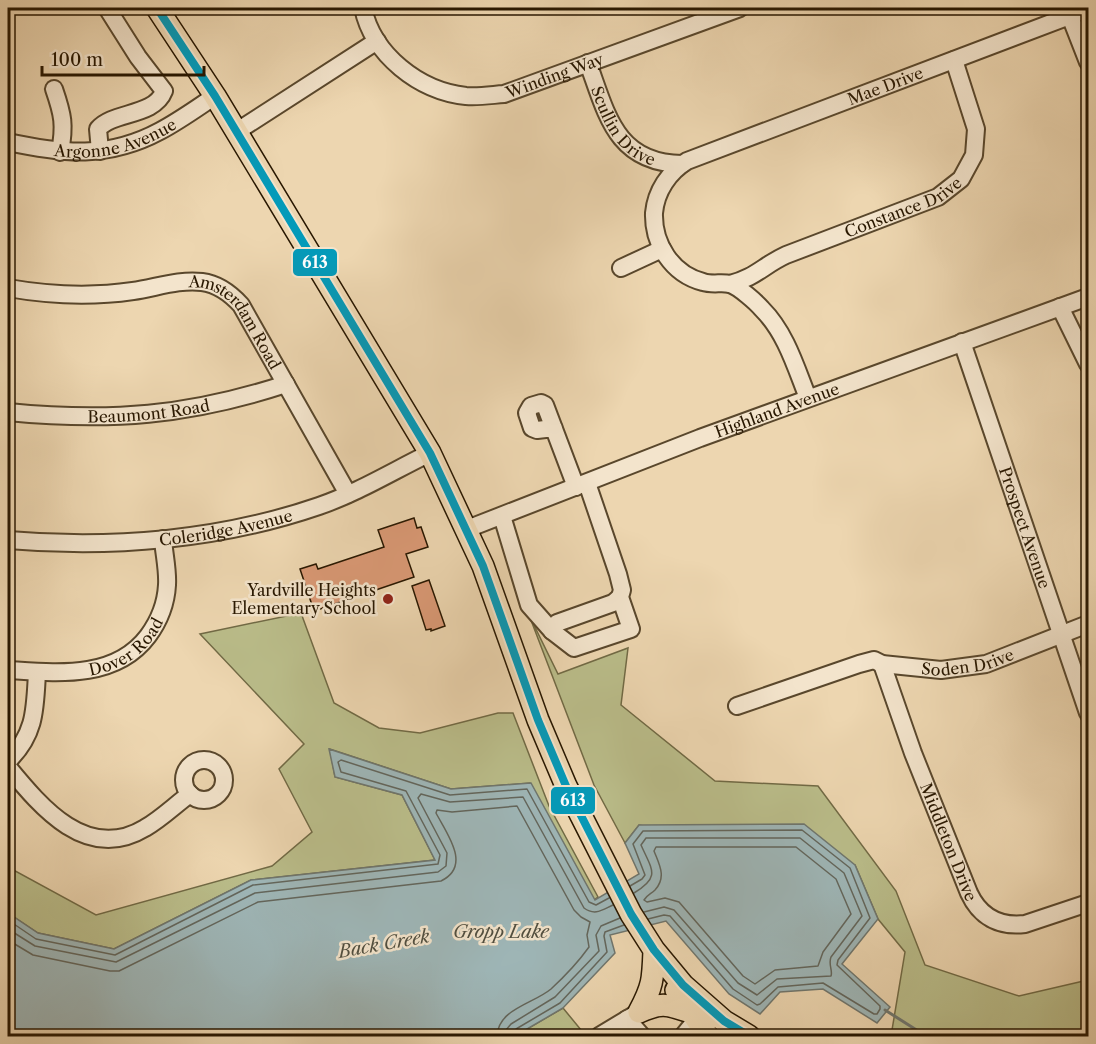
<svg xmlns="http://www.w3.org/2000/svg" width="1096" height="1044" font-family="'Libre Caslon Text',serif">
	<rect width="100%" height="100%" fill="#edd6b0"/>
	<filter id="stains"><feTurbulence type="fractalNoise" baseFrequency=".00333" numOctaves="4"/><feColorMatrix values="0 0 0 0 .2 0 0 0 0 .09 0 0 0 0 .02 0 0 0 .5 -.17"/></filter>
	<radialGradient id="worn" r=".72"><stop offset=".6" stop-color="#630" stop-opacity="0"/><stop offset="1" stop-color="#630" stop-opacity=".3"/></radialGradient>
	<!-- green -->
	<path fill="#babd8a" stroke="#716a45" stroke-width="1.5" d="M301 613 334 703 379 728 420 733 498 713H513L549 806 598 897 594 900 530 783 451 789 330 749 335 777 402 795 435 860 251 880 114 949 38 933 8 913V867L96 915 272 866 312 832 279 769 304 744 200 634Z
		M529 615 558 674 628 648 621 705 715 781 818 786 896 891 925 965 1019 996 1088 980V1036H891L905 952 878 919 855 865 639 825 625 843 594 785Z
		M563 1008 586 1036H515Z"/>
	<!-- water -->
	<path fill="#9eb6b7" stroke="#6f766e" stroke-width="1.5" d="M329 749 451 789 531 783 595 900 639 874 625 843 639 825 804 824 855 865 878 919 842 964 890 1007 877 1023 823 989 780 992 760 1014 729 994 666 921 610 935 615 953 563 1008 515 1036H8V913L38 933 114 949 251 880 435 860 402 795 335 777Z"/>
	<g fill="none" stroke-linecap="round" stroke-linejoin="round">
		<!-- shore -->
		<path stroke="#63665c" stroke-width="1.5" d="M796 847 836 879 851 914 823 952 818 966 775 970 755 984 743 976 679 902 665 898 647 902 644 900C647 895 651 894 655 890 667 877 659 864 654 851L656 847Z
			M630 886 642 879 645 875 633 844 643 831 802 830 850 868 870 918 838 960 837 965 880 1006V1009L877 1014H874L823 983 778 987 760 1004 757 1005 733 989 670 916 664 915 648 919
			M634 893C661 877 652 870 641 845L646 838H800L844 873 862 916 831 957C828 964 833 971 831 976L777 979 757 995 738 983 674 910 664 907 644 912
			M8 920 36 939 115 955 253 885 438 864 440 855 406 791 341 772 338 762 341 760 450 795 527 789 589 902 596 905 609 898
			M8 929 35 946 116 962 255 893 438 872 446 866 447 853 418 798 421 794 450 802 523 797 584 908C595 916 602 910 613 905
			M8 940 33 955 110 971H119L258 902 441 881C472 866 447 834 436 813L437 810 452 812 517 806 574 910 581 917 590 922 587 935 589 947C579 961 564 977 551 989 533 1004 498 1009 497 1036
			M506 1036V1030L511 1024 555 997 599 951 596 935 601 926 620 918
			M513 1036 516 1029 560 1003 607 952 604 936 605 932 624 925"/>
		<!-- stream -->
		<path stroke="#6f766e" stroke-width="3" d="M885 1010 926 1036"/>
	</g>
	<!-- building -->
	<path fill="#da9975" stroke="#281700" stroke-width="1.5" d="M414 518 417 528 421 527 428 547 406 554 414 577 314 611 300 569 316 564 318 569 384 547 378 530Z
		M429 580 445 626 431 631V629L426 630 412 586Z"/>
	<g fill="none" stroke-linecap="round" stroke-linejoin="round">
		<defs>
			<g id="minor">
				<path id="s1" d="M363 8C373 55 419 91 466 96 479 97 491 95 504 94L740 8"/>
				<path d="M1070 16 1088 62"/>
				<path id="s2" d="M588 63C607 115 616 163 682 164"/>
				<path d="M54 89C63 115 65 125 60 152"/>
				<path d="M236 132 377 41"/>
				<path id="s3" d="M8 142C63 154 108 159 160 131 179 121 197 108 215 96"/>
				<path d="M100 151 98 129C113 111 154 117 164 91L138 57 107 8"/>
				<path d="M621 268 662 249"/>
				<path id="s4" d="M730 284C755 278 764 265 786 255L938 197 961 179 974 155 976 129 954 60"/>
				<path id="s5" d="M8 288C48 295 92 297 133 291 155 288 179 279 202 282 218 284 230 293 241 305L348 494"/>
				<path d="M1060 307 1088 364"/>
				<path id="s6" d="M962 342 1088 713"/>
				<path id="s7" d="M808 398C796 368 786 333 762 309 756 302 739 287 730 284 722 282 712 285 703 282 672 274 653 244 654 213 656 191 669 172 687 161L1088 9"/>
				<path id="s8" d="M8 412C110 422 188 416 286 384"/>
				<path d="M554 428 537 430 532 428 527 413 531 406 541 403 545 405 576 487"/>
				<path d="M502 516 529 605 552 631 574 648 631 629 620 597 622 590 618 574 587 483"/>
				<path id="s9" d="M467 529 700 438 1088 297"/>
				<path id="s10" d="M8 540C111 549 220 540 319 506 357 493 393 471 430 453"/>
				<path d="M552 631 557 623 613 603 620 597"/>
				<path id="s11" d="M882 664 913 753 969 893C980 917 999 927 1025 924L1088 903"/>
				<path id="s12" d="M8 670C56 673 115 680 148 636 159 621 166 604 167 585 168 570 164 554 163 539"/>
				<path id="s13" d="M737 706 859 664 874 660 882 664 941 670 986 664 1088 624"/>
				<circle cx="204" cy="780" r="20"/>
				<path d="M8 761C36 734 35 708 37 672"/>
				<path d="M8 767C41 807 87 863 145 828 161 819 175 805 190 794"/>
				<path d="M627 1019 642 1036"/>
				<path d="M599 1036 639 1012"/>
				<path d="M683 1036 696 1020"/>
			</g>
			<path id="major" d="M157 8 215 96 430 453 483 566 538 720 566 786 631 914 654 950 683 985 724 1021 749 1036
				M676 990 708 1036
				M639 1012C653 986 653 979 654 950
				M639 1012C662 1002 666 1004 690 1012"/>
		</defs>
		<!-- minor casing -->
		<use href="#minor" stroke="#59472c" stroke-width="20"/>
		<!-- major casing -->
		<use href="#major" stroke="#281700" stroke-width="24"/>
		<!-- minor -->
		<use href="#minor" stroke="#f3e4cc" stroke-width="16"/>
		<!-- major -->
		<use href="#major" stroke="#edd6b0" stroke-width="21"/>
		<defs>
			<path id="bus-1" d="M157 8 215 96 430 453 483 566 538 720 566 786 631 914 654 950 683 985 724 1021 749 1036"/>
		</defs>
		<!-- bus-1 casing -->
		<use href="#bus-1" stroke="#f3e4cc" stroke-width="12"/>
		<!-- bus-1 -->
		<use href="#bus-1" stroke="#049ab9" stroke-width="8"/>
	</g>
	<!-- markers -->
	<circle fill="#8f2418" stroke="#f3e4cc" stroke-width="2" cx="388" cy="599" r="6"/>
	<g text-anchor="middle" stroke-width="5" stroke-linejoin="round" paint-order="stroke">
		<!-- street labels -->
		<g font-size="16" fill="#281700" stroke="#f3e4cc">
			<text dy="6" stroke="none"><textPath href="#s1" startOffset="236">Winding Way</textPath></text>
			<text dy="6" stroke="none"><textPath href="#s7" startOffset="536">Mae Drive</textPath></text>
			<text dy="6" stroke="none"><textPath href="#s2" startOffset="74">Scullin Drive</textPath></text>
			<text dy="6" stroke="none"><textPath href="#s3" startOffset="110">Argonne Avenue</textPath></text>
			<text dy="6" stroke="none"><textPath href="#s4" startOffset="190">Constance Drive</textPath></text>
			<text dy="6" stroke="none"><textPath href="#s5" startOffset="248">Amsterdam Road</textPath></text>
			<text dy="6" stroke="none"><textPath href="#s9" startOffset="332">Highland Avenue</textPath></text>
			<text dy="6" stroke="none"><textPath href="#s8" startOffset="141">Beaumont Road</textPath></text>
			<text dy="6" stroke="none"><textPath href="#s10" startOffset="219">Coleridge Avenue</textPath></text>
			<text dy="6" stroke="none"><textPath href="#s6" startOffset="196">Prospect Avenue</textPath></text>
			<text dy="6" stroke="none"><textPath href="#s12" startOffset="126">Dover Road</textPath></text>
			<text dy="6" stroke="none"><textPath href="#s13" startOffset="240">Soden Drive</textPath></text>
			<text dy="6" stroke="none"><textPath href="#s11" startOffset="190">Middleton Drive</textPath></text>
		</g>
		<!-- poi labels -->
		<g font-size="16" fill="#281700" stroke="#f3e4cc" text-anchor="end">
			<text x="376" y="596">Yardville Heights<tspan x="376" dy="18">Elementary School</tspan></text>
		</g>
		<!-- water labels -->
		<g font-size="18" font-style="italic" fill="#514f40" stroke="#f3e4cc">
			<text x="501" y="938">Gropp Lake</text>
			<text transform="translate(384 944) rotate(-10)" y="6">Back Creek</text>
		</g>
	</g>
	<g stroke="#f3e4cc" stroke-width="2">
		<rect x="292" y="248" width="46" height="29" rx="6" fill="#049ab9"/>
		<rect x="550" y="786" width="46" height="29" rx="6" fill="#049ab9"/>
	</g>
	<g font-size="16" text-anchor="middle" font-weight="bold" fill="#fff">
		<text x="315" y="268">613</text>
		<text x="573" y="806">613</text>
	</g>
	<!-- margin -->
	<rect width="1096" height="1044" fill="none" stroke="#edd6b0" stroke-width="30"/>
	<rect x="9" y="9" width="1078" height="1026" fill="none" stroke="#281700" stroke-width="3"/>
	<rect x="15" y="15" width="1066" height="1014" fill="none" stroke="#281700" stroke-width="1.5"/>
	<!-- scale -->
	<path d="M42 66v9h162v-9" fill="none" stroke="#281700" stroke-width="3"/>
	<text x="51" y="66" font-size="18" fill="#281700" stroke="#f3e4cc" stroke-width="4.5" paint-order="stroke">100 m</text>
	<rect width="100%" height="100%" filter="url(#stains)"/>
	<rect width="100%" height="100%" fill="url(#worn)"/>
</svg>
